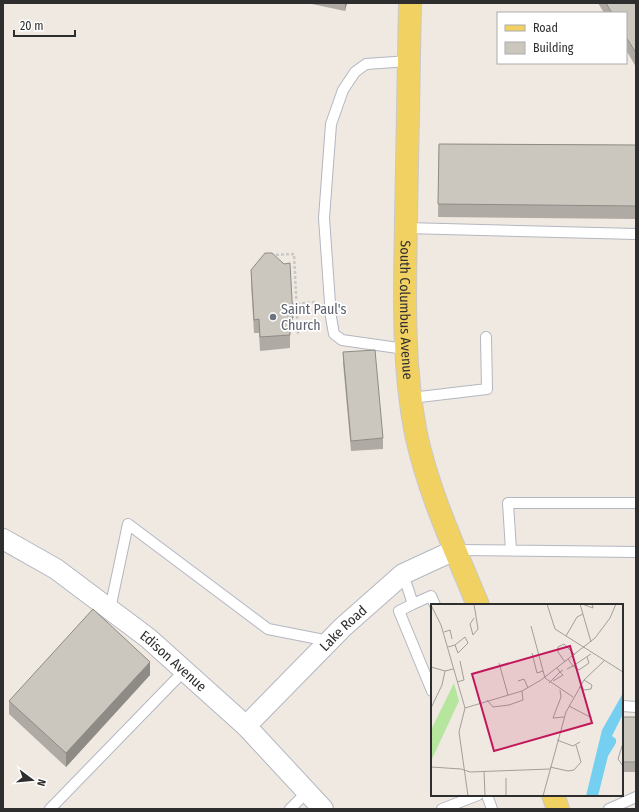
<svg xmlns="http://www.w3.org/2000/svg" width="639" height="812" font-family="'Fira Sans Condensed',sans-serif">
	<rect width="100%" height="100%" fill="#efe9e1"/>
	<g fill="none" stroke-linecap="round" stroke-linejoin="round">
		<defs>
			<path id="lane" d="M406 228 636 234
				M405 349 342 340 334 334 331 317 324 218 331 124 343 90 355 72 366 64 409 61
				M411 398 487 389 486 337
				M455 550 636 552
				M511 550 508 503H636
				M403 574 413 604 431 596 435 605
				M413 604 399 611 432 691
				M110 609 128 524 268 629 329 641
				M622 706 636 707
				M487 795 492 809
				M50 809 184 671
				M290 809 308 791
				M442 809 478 795
				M609 809 636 797"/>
			<g id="street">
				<path id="s1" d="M3 539 56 569 148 638 246 726 323 809"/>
				<path id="s2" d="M246 726 343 627 403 574 455 550"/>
			</g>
			<g id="primary">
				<path id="s3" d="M410 3C409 75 408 147 406 219 405 291 402 363 416 434 429 494 455 549 478 605"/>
				<path d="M553 795 558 809"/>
			</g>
		</defs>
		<!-- lane casing -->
		<use href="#lane" stroke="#b4b7c1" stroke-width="12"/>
		<!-- street casing -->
		<use href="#street" stroke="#b4b7c1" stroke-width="22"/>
		<!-- primary casing -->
		<use href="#primary" stroke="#c9c9c9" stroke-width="24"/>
		<!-- path -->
		<path stroke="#c9c9c9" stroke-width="2.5" stroke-dasharray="3 2" stroke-linecap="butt" d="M271 255 294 254 298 334
			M292 304 315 302"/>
		<!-- lane -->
		<use href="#lane" stroke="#fff" stroke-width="10"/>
		<!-- street -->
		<use href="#street" stroke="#fff" stroke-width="20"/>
		<!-- primary -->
		<use href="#primary" stroke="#f2d163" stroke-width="22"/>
	</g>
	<!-- wall -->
	<path fill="#afaba4" d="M307 3H347L345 11Z
		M598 3H636V67L626 50V13H604Z
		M439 144 636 145V219L438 217Z
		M251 270 293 318V331H290V348L260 351 259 333H254L251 283Z
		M343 352 383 438V449L351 451 343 363Z
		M150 675 66 767 9 714V701Z
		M622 717H636V772H622Z"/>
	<!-- shaded-wall -->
	<path fill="#8e8b86" d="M345 3H347L345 11Z
		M150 662V675L66 767V753Z"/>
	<!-- building -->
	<path fill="#cbc7bf" stroke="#8e8b86" d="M606 3H636V53L626 37V13H612Z
		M439 144 636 145V206L438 204Z
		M265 253H272L284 264 290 263 293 318H289L290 335 260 337 259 319 254 320 251 270Z
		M375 350 383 438 351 441 343 352Z
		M93 609 150 662 66 753 9 701Z
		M622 717H636V762H622Z"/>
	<!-- markers -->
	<circle fill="#6b7280" stroke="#fff" stroke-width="1.5" cx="273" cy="317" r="4"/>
	<g text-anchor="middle" stroke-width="3.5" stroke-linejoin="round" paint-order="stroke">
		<!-- worship labels -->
		<g font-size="14" fill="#5b616d" stroke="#fff" text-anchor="start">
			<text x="281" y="314">Saint Paul's<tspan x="281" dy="16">Church</tspan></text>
		</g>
		<!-- street labels -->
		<g font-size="14" fill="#2e2e2e" stroke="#fff">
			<text dy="5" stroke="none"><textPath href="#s3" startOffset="307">South Columbus Avenue</textPath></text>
			<text dy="5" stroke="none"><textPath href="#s2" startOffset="138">Lake Road</textPath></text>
			<text dy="5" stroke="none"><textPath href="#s1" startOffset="210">Edison Avenue</textPath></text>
		</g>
	</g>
	<!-- overview -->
	<g transform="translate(431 604)">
		<rect width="192" height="192" fill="#efe9e1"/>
		<path d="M23 79 28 97 0 157V126Z" fill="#b6e59e"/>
		<path d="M192 89V110L181 132 185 135V139L177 152 167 192H155L171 126Z" fill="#75cff0"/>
		<path fill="none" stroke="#a29e99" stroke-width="1" d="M43 0 47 25 42 31 39 20 43 14M116 0 124 25 192 68M149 0 160 38M151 0 162 4 161 0M0 1 10 21 34 104M100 22 114 74 142 93M13 28 19 26 21 35M135 32 146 13 152 10M17 43 24 41 34 33 37 39 27 49 24 41M101 49 106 69 112 67M137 55 142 62 160 50M134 58 127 48V43L133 40 144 51M68 59 77 91M0 63 14 67 22 65M136 65 142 62 148 66 158 59 156 53M87 77 93 75 97 84M122 77 132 71 129 68 132 66M26 78 33 76 29 57M118 79 129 68 126 64M148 83 154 86 160 85 161 81 153 76M129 86 130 93 122 114 133 113M56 96 62 103 78 101 92 96 91 87M138 102 161 114M0 104 11 81 14 67M126 136 142 142 149 138M192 139 187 155 192 162M0 163 30 165 39 168 119 165M119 163 137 167 143 166 150 158 145 141M53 167 54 192M75 174V192M37 192 28 128 34 104 91 87 110 76 164 34 179 14 185 0M112 192 135 108 153 76 174 56"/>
		<path fill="#c2185b" fill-opacity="0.15" stroke="#c2185b" stroke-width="2" d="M139 42 161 119 63 147 41 70Z"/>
		<rect width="192" height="192" fill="none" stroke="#2e2e2e" stroke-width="2"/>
	</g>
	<!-- border -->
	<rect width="639" height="812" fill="none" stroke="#2e2e2e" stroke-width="8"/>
	<!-- legend -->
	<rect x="497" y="12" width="130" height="52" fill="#ffffff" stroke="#ababab"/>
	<rect x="505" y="25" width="20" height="6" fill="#f2d163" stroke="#ababab"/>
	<text x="533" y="32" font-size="12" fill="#2e2e2e">Road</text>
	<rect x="505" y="42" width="20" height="12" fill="#cbc7bf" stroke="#ababab"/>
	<text x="533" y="52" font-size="12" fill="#2e2e2e">Building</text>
	<!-- north arrow -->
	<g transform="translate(32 780) rotate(106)" stroke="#ffffff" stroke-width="3" paint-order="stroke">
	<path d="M0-3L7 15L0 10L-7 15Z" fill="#2e2e2e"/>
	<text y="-6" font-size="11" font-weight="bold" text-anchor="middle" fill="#2e2e2e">N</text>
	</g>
	<!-- scale -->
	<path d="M14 30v6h61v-6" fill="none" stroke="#2e2e2e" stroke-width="2"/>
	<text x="20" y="30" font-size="12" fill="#2e2e2e" stroke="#ffffff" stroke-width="3" paint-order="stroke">20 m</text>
</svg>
